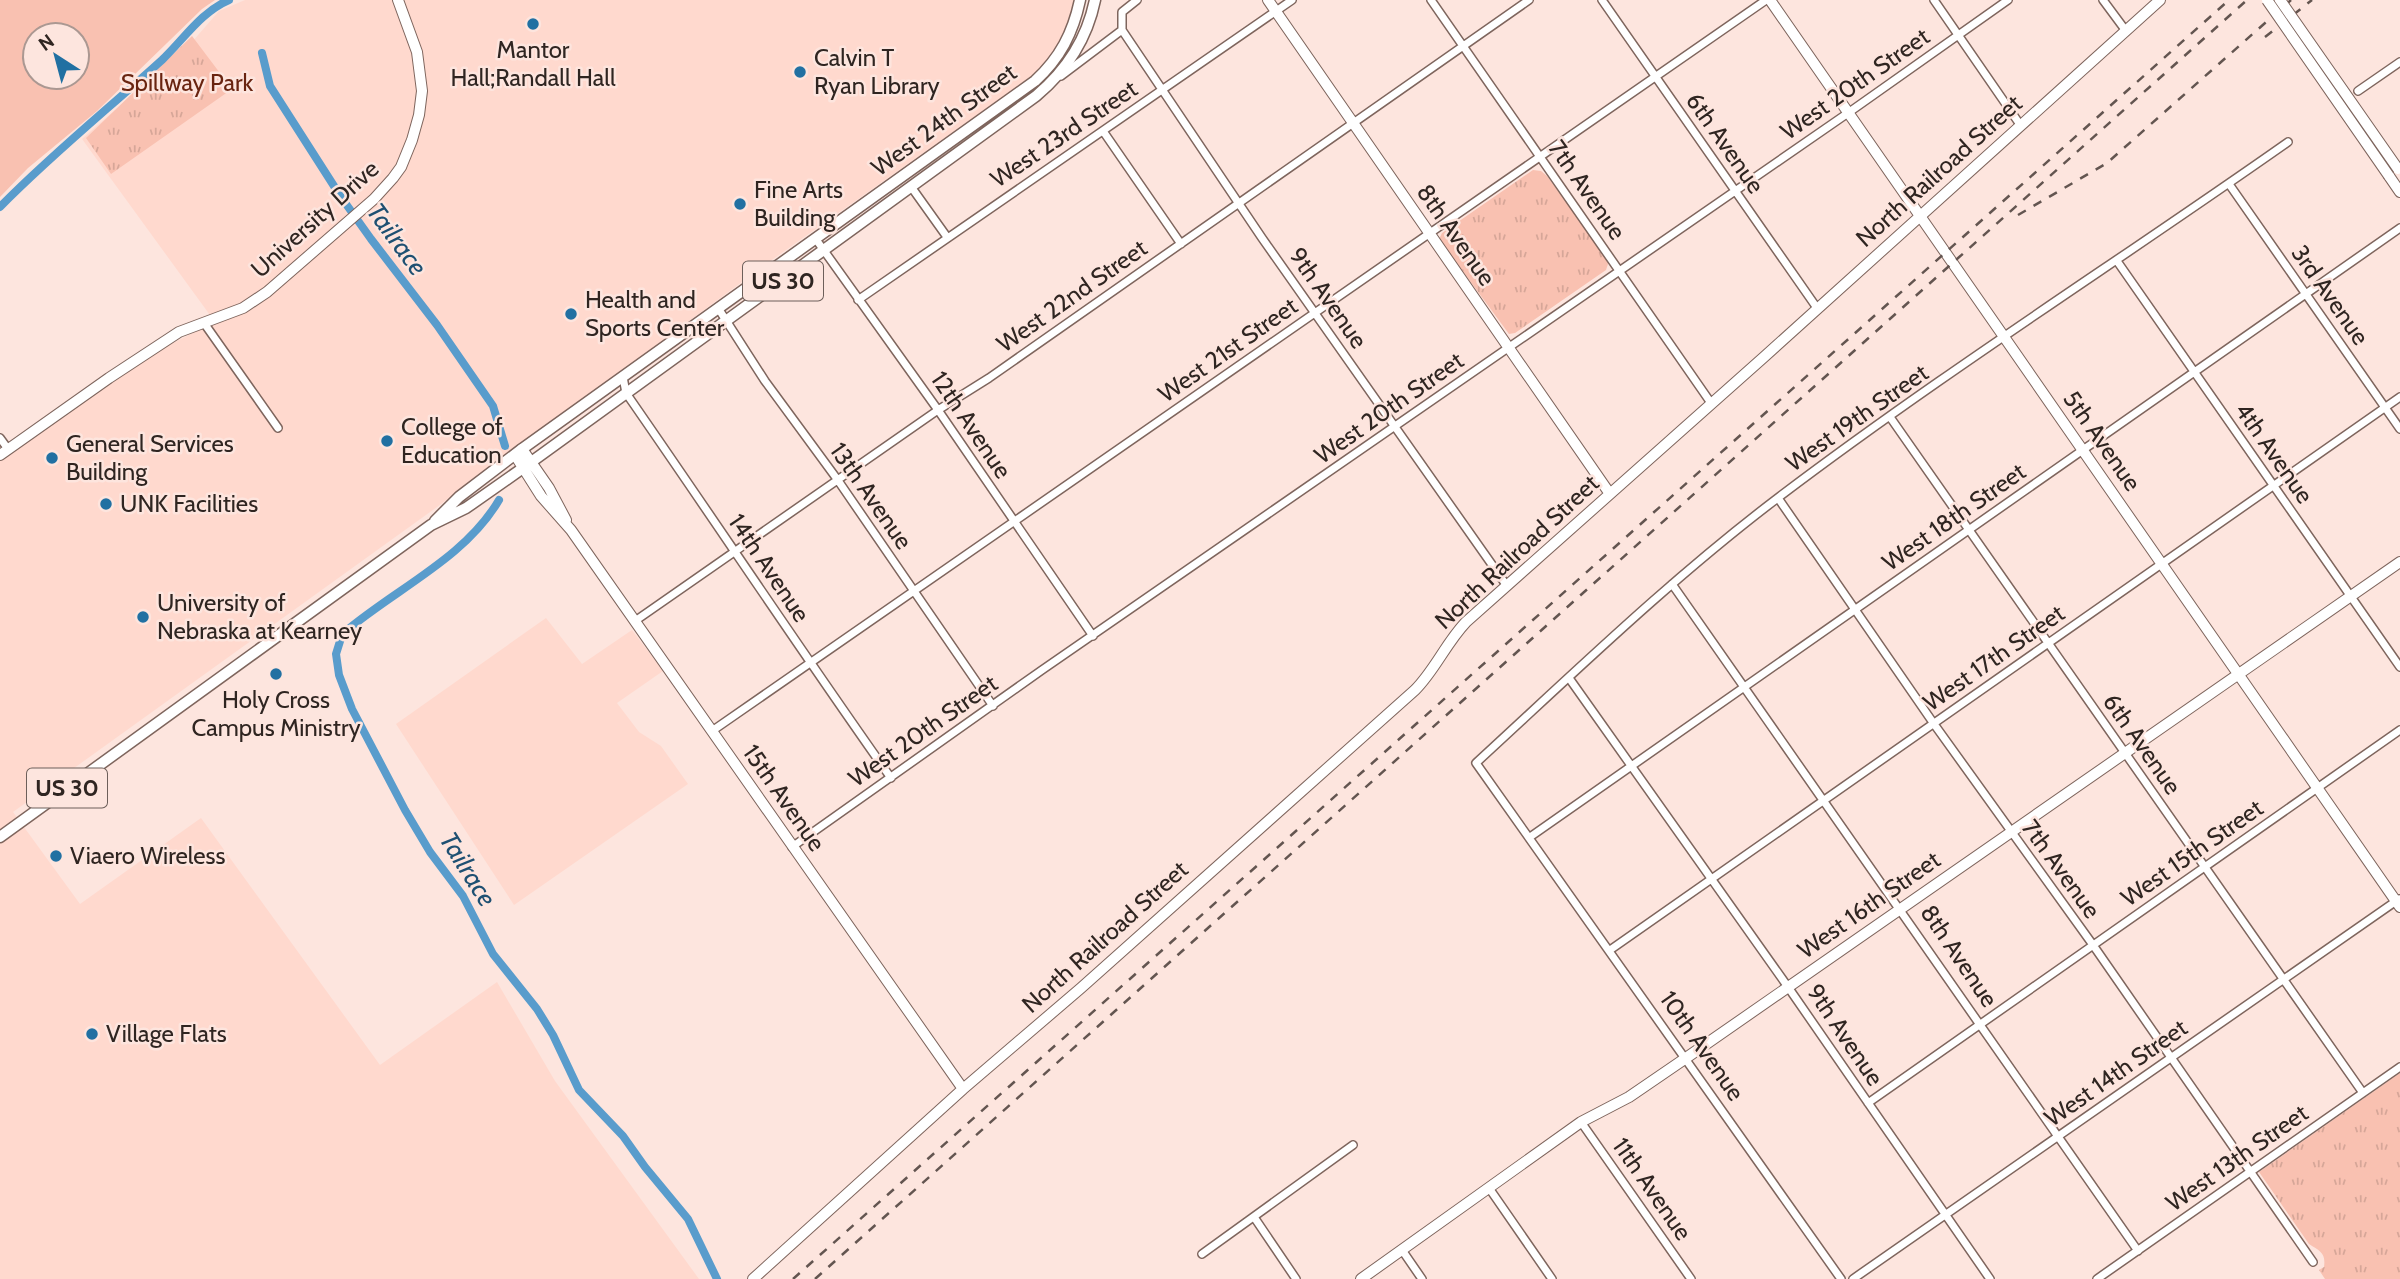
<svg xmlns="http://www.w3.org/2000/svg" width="2400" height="1279" font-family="Cabin,sans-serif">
	<defs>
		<pattern id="park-tufts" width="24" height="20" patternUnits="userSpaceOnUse" patternTransform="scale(1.75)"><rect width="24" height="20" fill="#f9c1b1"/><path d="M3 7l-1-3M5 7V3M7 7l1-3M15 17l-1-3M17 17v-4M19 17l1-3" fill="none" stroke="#d6a698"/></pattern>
	</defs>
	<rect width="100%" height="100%" fill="#fde5de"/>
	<!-- built -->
	<path fill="#ffd9ce" d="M245 0H1078L1076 16 1048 68 1025 81 769 262 437 507 13 812 80 904 201 818 380 1065 497 982 555 1081 699 1279H0V445L7 455 161 349 215 322 82 139 192 42 219 11Z
		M546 618 582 664 632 630 663 671 617 703 639 732 661 746 688 784 514 905 396 724Z"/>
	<!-- grass -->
	<path fill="#f9c1b1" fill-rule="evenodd" d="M0 0H215L202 9 97 111 28 168 0 197ZM35 35H77V77H35Z"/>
	<!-- park -->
	<path fill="url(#park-tufts)" d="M192 36 232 89 111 174 86 138Z
		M1533 170 1541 171 1547 176 1607 258 1608 264 1606 270 1515 333 1509 334 1439 239 1442 233Z
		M2400 1073V1279H2325L2319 1270 2324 1267C2326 1253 2320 1251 2309 1244L2259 1172Z"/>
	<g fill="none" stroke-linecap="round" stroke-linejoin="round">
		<!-- canal -->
		<path stroke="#599ccc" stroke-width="8" d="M262 53 270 86 341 197 371 239 437 325 493 406 505 446
			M0 207C51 155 108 109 162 60 184 39 201 12 229 0
			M499 500C465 558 397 588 346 631L341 638 336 654 339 675 352 709 405 810 430 852 463 896 493 954 537 1009 553 1035 579 1090 623 1136 645 1167 688 1219 717 1279"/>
		<defs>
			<path id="street" d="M1137 0 1122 12V30L1262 238 1507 586
				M1431 0 1711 403
				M1602 0 1817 308
				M1934 0 2021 126
				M2103 0 2126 31
				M1061 76 1122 30
				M2358 91 2400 62
				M1103 131 1181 244
				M2229 184 2400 429
				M912 188 947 237
				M815 238 938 410 1093 636
				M2117 261 2400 667
				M858 300 1292 0
				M718 308 765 381 837 479 993 706
				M204 323 278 428
				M623 377 626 393C715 521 801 651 891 778
				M1890 417 2363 1093
				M0 438 8 449
				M1778 498 1934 724 2093 945 2313 1262
				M1672 584 2138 1251
				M635 621 938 410 989 378 1529 0
				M1569 678 1788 987 1990 1279
				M712 731 1766 0
				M1530 837 2400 228
				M792 847 1042 670 1848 113 2008 0
				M1610 950 2400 397
				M1868 1103 2400 730
				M1581 1122 1691 1279
				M1489 1188 1552 1279
				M1254 1217 1296 1279
				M1402 1250 1422 1279
				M1202 1254 1353 1145
				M1841 1279 1476 763C1575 672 1672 578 1779 497 1944 372 2119 261 2288 142
				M1853 1279 2399 899
				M2097 1279 2400 1067"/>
			<path id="secondary" d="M1268 0 1610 494
				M1770 0 2400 907
				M2389 176 2400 192
				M522 449 549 488 566 520
				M0 455 109 378 179 332 243 308 267 292 374 199 393 178 401 167 412 140 419 115 422 91 417 52 398 0
				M515 455 541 496 571 530 963 1089
				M753 1279 963 1089 1081 988 1415 690C1435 670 1446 643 1466 622L1764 357 2160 0
				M1361 1279 1581 1122 1629 1097 1686 1058 2400 562"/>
			<path id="primary" d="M435 521 459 497 522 449 1035 81C1060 58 1073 33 1080 0
				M0 837 431 525 466 508 523 468 1036 96C1066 71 1087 39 1095 0"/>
		</defs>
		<!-- street casing -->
		<use href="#street" stroke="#7e655d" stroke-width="10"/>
		<!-- secondary casing -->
		<use href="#secondary" stroke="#7e655d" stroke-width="12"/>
		<!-- primary casing -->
		<use href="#primary" stroke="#7e655d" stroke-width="13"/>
		<!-- street -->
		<use href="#street" stroke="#fff" stroke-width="7"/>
		<!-- secondary -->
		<use href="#secondary" stroke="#fff" stroke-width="10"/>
		<!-- primary -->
		<use href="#primary" stroke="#fff" stroke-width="10"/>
		<!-- rail -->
		<path stroke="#635550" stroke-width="2.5" stroke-dasharray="9 9" stroke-linecap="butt" d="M2265 37 2312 0
			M2018 215 2107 163 2291 0
			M793 1279 2229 0
			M815 1279 2247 0"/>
		<defs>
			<path id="secondary-bridge" d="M2267 0 2389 176
				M2280 0 2398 169"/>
		</defs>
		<!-- secondary-bridge casing -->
		<use href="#secondary-bridge" stroke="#7e655d" stroke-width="12" stroke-linecap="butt"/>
		<!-- secondary-bridge -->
		<use href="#secondary-bridge" stroke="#fff" stroke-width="10"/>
	</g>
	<!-- markers -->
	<g fill="#2170a2" stroke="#fde5de" stroke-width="2.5">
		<circle cx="533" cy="24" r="7"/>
		<circle cx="800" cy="72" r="7"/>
		<circle cx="740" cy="204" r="7"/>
		<circle cx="571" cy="314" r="7"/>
		<circle cx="387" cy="441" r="7"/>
		<circle cx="52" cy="458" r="7"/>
		<circle cx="106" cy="504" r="7"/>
		<circle cx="143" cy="617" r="7"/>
		<circle cx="276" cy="674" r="7"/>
		<circle cx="56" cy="856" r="7"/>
		<circle cx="92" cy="1034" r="7"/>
	</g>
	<g text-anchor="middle" stroke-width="5" stroke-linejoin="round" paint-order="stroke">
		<!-- shield labels -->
		<g fill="#fde5de" stroke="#6d5f5a" stroke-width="2">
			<rect x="743" y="261.5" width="80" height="39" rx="5"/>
			<rect x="27" y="768.5" width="80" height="39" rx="5"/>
		</g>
		<g font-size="23" font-weight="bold" fill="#2f2521">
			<text x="783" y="289">US 30</text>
			<text x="67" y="796">US 30</text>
		</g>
		<!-- poi labels -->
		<g font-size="24" fill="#2f2521" stroke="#fde5de" text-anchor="start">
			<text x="533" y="58" text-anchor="middle">Mantor<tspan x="533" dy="28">Hall;Randall Hall</tspan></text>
			<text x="814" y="66">Calvin T<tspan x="814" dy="28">Ryan Library</tspan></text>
			<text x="754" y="198">Fine Arts<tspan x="754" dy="28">Building</tspan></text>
			<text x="585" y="308">Health and<tspan x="585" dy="28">Sports Center</tspan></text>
			<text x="401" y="435">College of<tspan x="401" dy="28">Education</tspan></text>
			<text x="66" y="452">General Services<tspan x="66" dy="28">Building</tspan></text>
			<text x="120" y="512">UNK Facilities</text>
			<text x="157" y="611">University of<tspan x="157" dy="28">Nebraska at Kearney</tspan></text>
			<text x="276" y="708" text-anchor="middle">Holy Cross<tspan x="276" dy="28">Campus Ministry</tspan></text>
			<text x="70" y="864">Viaero Wireless</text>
			<text x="106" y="1042">Village Flats</text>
		</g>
		<!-- park labels -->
		<g font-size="24" fill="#692410" stroke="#fde5de">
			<text x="187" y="91">Spillway Park</text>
		</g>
		<!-- street labels -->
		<g font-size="24" fill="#2f2521" stroke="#fde5de">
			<text transform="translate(1855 84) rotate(-35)" y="8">West 20th Street</text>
			<text transform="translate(944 120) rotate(-36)" y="8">West 24th Street</text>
			<text transform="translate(1064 134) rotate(-34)" y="8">West 23rd Street</text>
			<text transform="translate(1725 143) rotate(55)" y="8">6th Avenue</text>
			<text transform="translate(1939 171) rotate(-42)" y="8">North Railroad Street</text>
			<text transform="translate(1587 190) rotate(55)" y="8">7th Avenue</text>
			<text transform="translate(315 219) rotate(-42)" y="8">University Drive</text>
			<text transform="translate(1456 235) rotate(55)" y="8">8th Avenue</text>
			<text transform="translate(2330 295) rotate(55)" y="8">3rd Avenue</text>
			<text transform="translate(1072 296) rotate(-35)" y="8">West 22nd Street</text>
			<text transform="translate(1328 298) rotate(55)" y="8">9th Avenue</text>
			<text transform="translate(1228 350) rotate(-35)" y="8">West 21st Street</text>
			<text transform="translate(1389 408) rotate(-35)" y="8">West 20th Street</text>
			<text transform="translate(1857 418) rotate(-35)" y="8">West 19th Street</text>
			<text transform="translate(971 425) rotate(56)" y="8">12th Avenue</text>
			<text transform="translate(2102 441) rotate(55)" y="8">5th Avenue</text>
			<text transform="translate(2274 453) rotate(55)" y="8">4th Avenue</text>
			<text transform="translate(871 496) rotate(55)" y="8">13th Avenue</text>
			<text transform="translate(1954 517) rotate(-35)" y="8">West 18th Street</text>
			<text transform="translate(1517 552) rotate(-43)" y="8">North Railroad Street</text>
			<text transform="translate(769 568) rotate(56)" y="8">14th Avenue</text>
			<text transform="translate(1994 658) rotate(-35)" y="8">West 17th Street</text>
			<text transform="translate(923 731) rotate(-35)" y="8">West 20th Street</text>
			<text transform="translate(2142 744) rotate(55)" y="8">6th Avenue</text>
			<text transform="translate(784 798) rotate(55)" y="8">15th Avenue</text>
			<text transform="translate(2192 853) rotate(-35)" y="8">West 15th Street</text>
			<text transform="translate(2061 869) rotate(54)" y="8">7th Avenue</text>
			<text transform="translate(1869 905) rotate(-35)" y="8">West 16th Street</text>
			<text transform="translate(1105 937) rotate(-42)" y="8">North Railroad Street</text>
			<text transform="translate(1959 956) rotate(56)" y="8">8th Avenue</text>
			<text transform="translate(1845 1035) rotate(56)" y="8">9th Avenue</text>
			<text transform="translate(1702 1046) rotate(55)" y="8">10th Avenue</text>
			<text transform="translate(2116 1073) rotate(-35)" y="8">West 14th Street</text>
			<text transform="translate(2237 1158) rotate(-35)" y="8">West 13th Street</text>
			<text transform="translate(1652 1189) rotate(55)" y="8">11th Avenue</text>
		</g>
		<!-- water labels -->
		<g font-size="26" font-style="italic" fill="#1e5072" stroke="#fde5de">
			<text transform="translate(397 239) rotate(54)" y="9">Tailrace</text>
			<text transform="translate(468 869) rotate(58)" y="9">Tailrace</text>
		</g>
	</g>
	<!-- north arrow -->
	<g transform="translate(56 56) rotate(324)"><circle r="33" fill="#fde5de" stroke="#ab9892" stroke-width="2"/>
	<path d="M0-5L12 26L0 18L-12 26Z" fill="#2170a2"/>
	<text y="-10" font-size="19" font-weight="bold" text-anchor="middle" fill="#2f2521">N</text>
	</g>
</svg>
